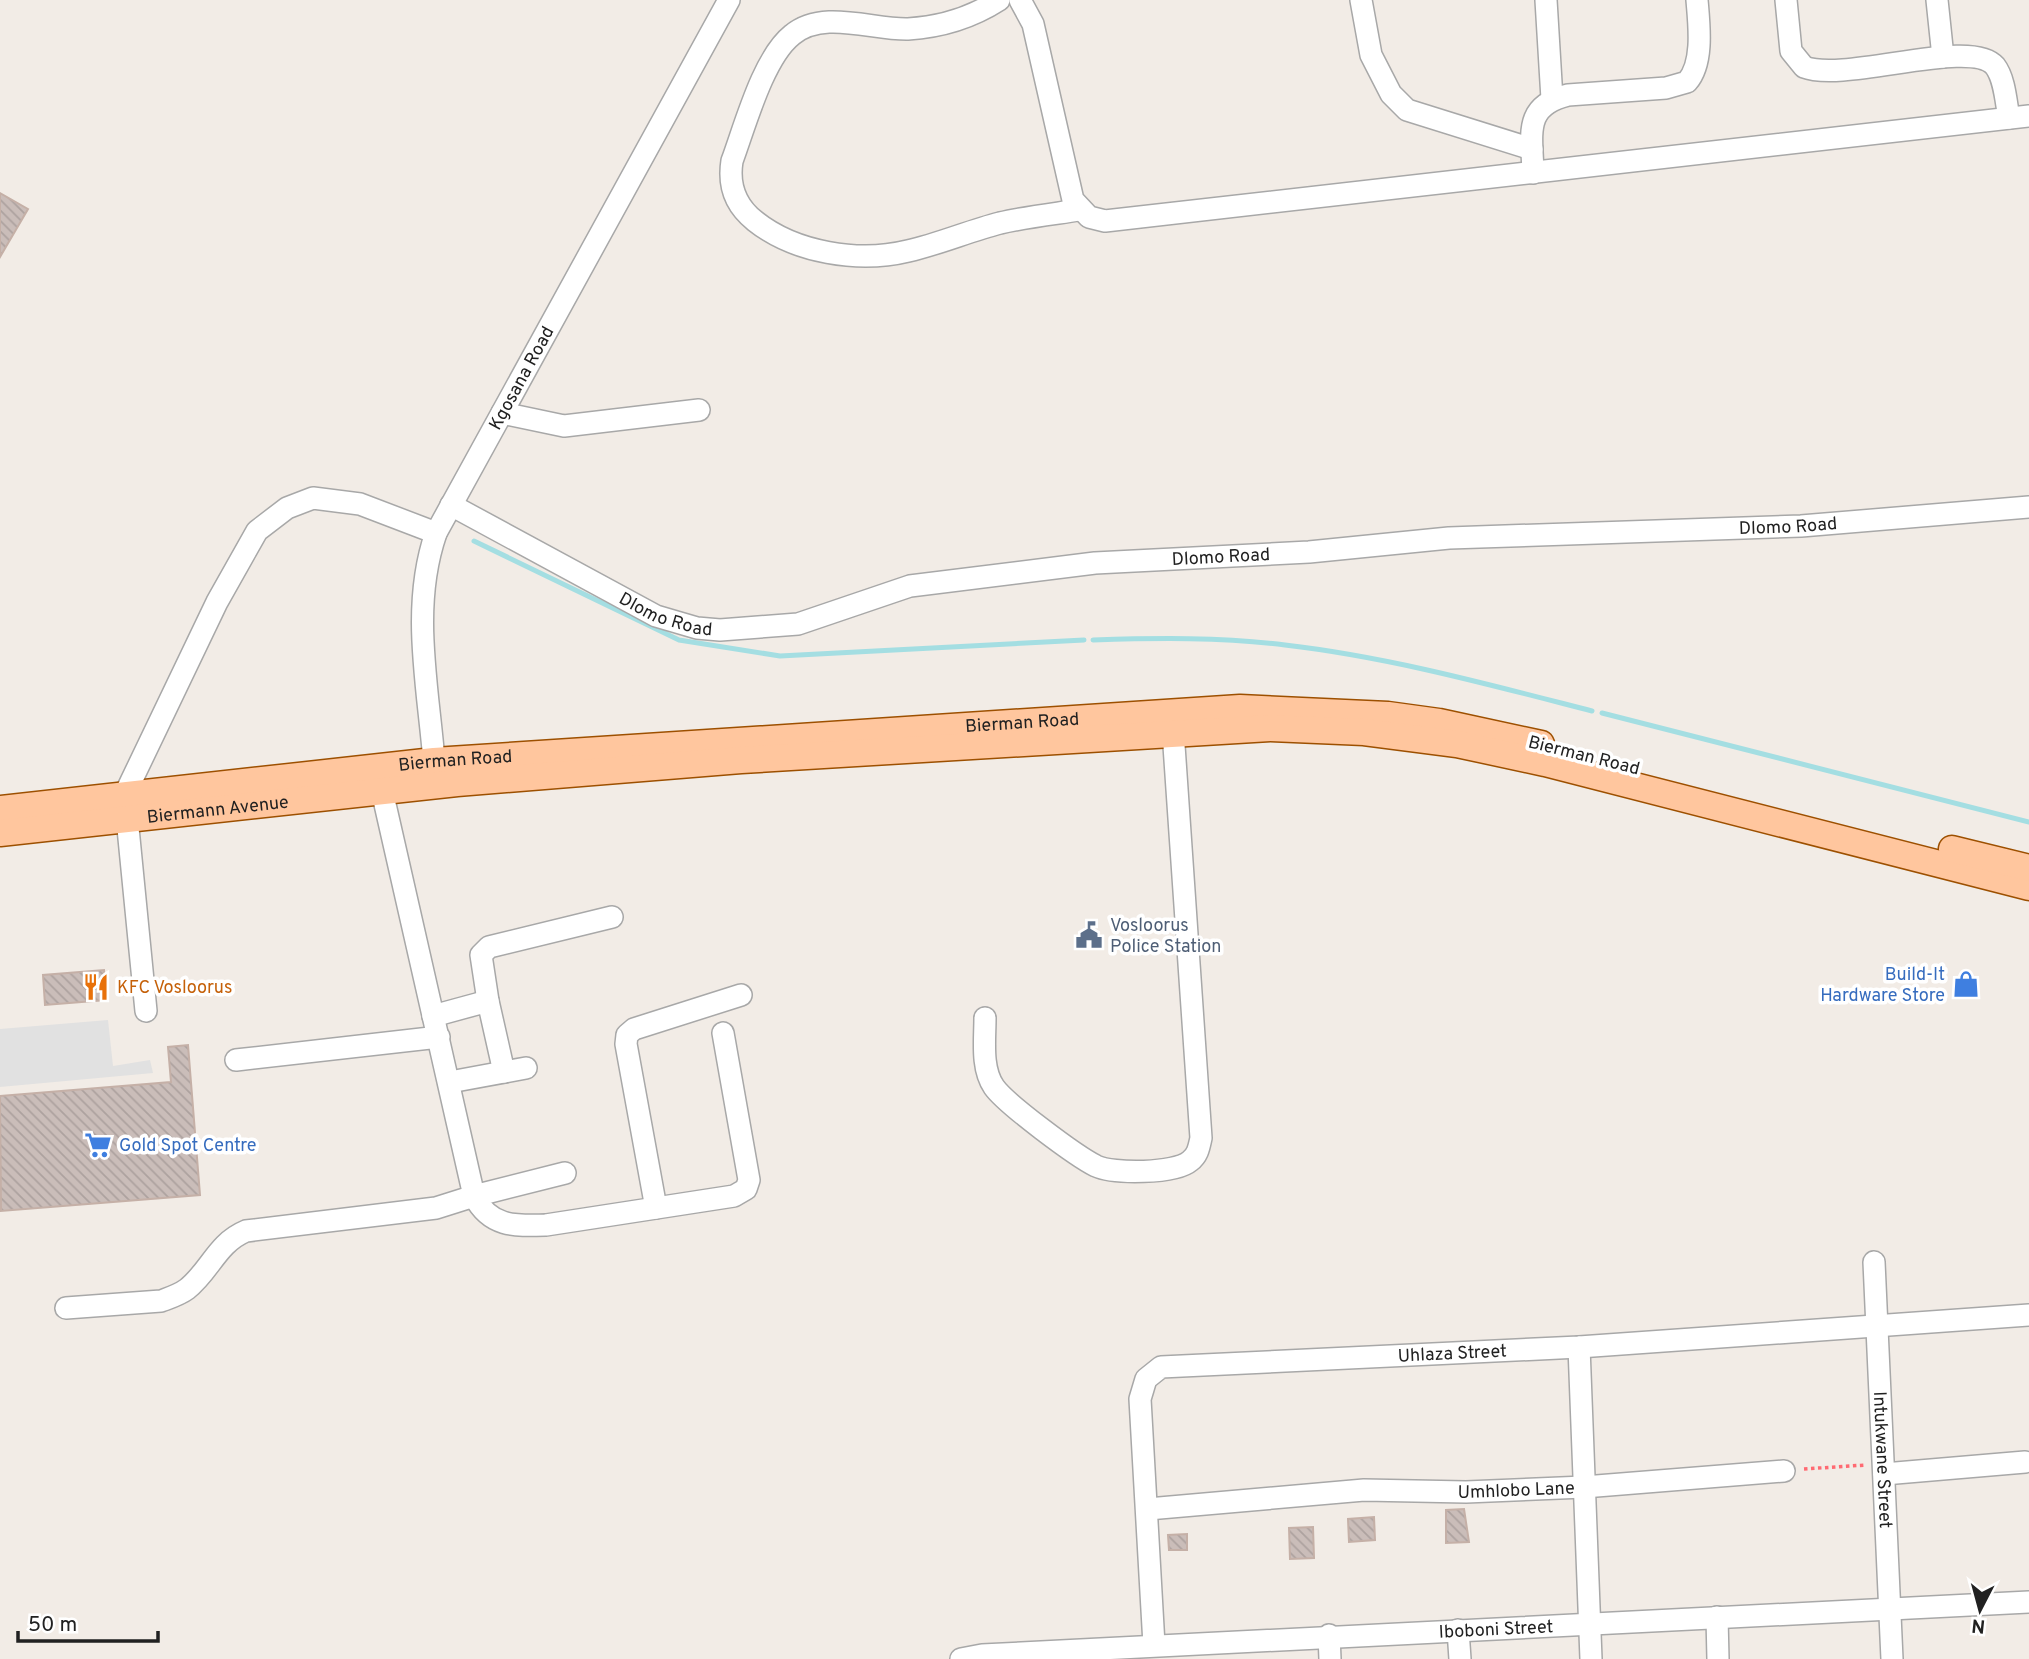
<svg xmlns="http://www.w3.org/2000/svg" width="2029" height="1659" font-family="Overpass,sans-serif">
	<defs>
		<pattern id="building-back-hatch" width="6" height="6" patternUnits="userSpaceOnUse" patternTransform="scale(1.75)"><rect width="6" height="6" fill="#cabdb9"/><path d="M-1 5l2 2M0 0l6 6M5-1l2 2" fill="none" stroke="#ada29f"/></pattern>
	</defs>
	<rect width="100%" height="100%" fill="#f2ece6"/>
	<!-- parking -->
	<path fill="#e1e1e1" d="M108 1020 113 1066 150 1060 153 1073 0 1087V1029Z"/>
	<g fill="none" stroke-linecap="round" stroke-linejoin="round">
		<!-- stream -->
		<path stroke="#a4dee2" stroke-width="5" d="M474 541 679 640 780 656 1084 640
			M1093 640C1157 638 1222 637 1285 645 1389 657 1491 685 1592 711
			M1602 713 2029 822"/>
	</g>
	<!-- building -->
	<path fill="url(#building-back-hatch)" stroke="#c5b0a7" stroke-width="2" d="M0 193 28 209 0 257Z
		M104 970 106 1000 45 1005 43 975Z
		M188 1045 200 1195 1 1211 0 1096 171 1082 168 1047Z
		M1464 1509 1469 1542 1446 1543V1510Z
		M1374 1517 1375 1540 1349 1542 1348 1519Z
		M1313 1527 1314 1558 1290 1559 1289 1528Z
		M1187 1534V1550H1169L1168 1535Z"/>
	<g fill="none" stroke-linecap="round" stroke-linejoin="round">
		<defs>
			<g id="minor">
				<path d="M999 0C971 18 942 27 908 29 872 30 823 9 792 35 763 58 745 126 732 161 728 186 736 206 755 221 795 253 859 263 908 251 939 244 969 231 1000 223 1026 217 1053 214 1079 210"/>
				<path d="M1020 0 1033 24 1073 200 1089 217 1105 221 2029 116"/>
				<path d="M1361 0 1371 55 1391 94 1407 110 1532 149"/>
				<path d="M1546 0 1552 99"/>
				<path d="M1786 0 1791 51 1804 67C1845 83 1971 37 1995 66 2005 79 2006 103 2009 118"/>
				<path d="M1937 0 1943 57"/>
				<path d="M1533 173C1532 134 1523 106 1568 95L1666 88 1687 82C1704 63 1699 24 1697 0"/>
				<path d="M502 413 564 426 699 410"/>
				<path id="s1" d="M451 505 656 616 697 628 720 630 798 624 910 586 1095 563 1309 552 1449 538 1801 526 2029 507"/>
				<path id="s2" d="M435 774C430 694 409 611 436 533L729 0"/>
				<path d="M125 794 217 602 257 531 287 508 313 498 360 504 436 533"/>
				<path d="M127 818 146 1011"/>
				<path d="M488 1001 481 955 489 947 612 917"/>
				<path d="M433 1016 488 1001 504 1072"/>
				<path d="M985 1018C985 1040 981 1068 994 1087 1006 1104 1076 1156 1096 1166 1113 1174 1175 1174 1190 1161 1198 1155 1199 1147 1201 1138L1173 731"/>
				<path d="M236 1060 439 1037"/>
				<path d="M450 1082 526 1068"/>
				<path d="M565 1173 474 1196C490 1227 514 1226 546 1225L734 1196 746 1189 749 1180 723 1033"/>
				<path d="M656 1208 626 1044 627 1035 634 1029 741 995"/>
				<path id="s3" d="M1874 1262 1892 1659"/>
				<path d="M66 1308 161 1301C169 1298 179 1295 187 1289 210 1271 217 1243 246 1231L436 1208 474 1196 382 791"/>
				<path d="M1579 1347 1591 1659"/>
				<path d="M1884 1474 2025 1462"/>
				<path id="s4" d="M1148 1509 1364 1490 1466 1492 1584 1487 1784 1471"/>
				<path d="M1717 1617 1718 1659"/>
				<path d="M1458 1630 1460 1659"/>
				<path d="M1329 1635 1330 1659"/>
				<path id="s5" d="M1154 1645 1140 1399 1146 1379 1161 1367 1579 1347 2029 1315"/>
				<path id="s6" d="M961 1659 982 1655 2029 1602"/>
			</g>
			<g id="major">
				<path id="s7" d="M0 809 434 761 1240 708 1388 715 1439 722 1541 744"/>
				<path id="s8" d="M0 833 457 783 741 760 1270 728 1364 732 1457 744 1545 763 2029 887"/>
				<path d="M1952 849 2029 868"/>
			</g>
		</defs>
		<!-- minor casing -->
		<use href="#minor" stroke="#a8a8a8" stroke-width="24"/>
		<!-- major casing -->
		<use href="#major" stroke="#9d5000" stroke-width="29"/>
		<!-- path -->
		<path stroke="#ff6a72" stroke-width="3.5" stroke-dasharray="3.5 3.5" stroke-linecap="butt" d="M1804 1469 1866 1465"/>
		<!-- minor -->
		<use href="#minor" stroke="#fff" stroke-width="21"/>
		<!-- major -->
		<use href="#major" stroke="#ffc69e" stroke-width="26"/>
	</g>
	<!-- icons -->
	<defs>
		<symbol id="civic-bare" viewBox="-9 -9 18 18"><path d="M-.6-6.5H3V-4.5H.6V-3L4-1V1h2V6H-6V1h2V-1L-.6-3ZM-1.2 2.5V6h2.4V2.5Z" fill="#5c6f8a" stroke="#fff" stroke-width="2.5" paint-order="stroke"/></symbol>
		<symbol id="shop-bare" viewBox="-9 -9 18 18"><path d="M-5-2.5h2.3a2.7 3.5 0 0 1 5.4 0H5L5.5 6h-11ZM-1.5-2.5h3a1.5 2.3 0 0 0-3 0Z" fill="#3f7fe0" stroke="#fff" stroke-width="2.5" paint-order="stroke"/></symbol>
		<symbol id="restaurant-bare" viewBox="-9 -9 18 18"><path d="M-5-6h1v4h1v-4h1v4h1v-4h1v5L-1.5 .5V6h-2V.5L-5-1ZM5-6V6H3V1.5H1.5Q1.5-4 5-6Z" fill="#e8710a" stroke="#fff" stroke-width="2.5" paint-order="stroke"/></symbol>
		<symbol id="supermarket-bare" viewBox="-9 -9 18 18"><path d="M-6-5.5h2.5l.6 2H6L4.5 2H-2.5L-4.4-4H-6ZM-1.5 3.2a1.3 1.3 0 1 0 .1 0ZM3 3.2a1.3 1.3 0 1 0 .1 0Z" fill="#3f7fe0" stroke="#fff" stroke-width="2.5" paint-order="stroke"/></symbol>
	</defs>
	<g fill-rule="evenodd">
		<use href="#civic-bare" x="1070" y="916" width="38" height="38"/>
		<use href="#shop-bare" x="1947" y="965" width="38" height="38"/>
		<use href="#restaurant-bare" x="77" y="968" width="38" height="38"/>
		<use href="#supermarket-bare" x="79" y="1126" width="38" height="38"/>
	</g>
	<g text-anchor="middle" stroke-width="7" stroke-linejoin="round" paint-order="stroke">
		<!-- street labels -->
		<g font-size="18" fill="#212121" stroke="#fff">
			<text dy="6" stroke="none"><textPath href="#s2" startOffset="420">Kgosana Road</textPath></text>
			<text dy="6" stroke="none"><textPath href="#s1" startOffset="1376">Dlomo Road</textPath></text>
			<text dy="6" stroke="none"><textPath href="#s1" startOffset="808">Dlomo Road</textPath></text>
			<text dy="6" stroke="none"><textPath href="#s1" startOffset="242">Dlomo Road</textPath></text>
			<text dy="6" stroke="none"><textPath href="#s7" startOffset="1026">Bierman Road</textPath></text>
			<text transform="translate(1584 755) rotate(14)" y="6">Bierman Road</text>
			<text dy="6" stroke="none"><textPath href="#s7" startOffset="458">Bierman Road</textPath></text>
			<text dy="6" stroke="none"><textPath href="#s8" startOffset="219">Biermann Avenue</textPath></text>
			<text dy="6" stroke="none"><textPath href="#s5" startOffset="578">Uhlaza Street</textPath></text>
			<text dy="6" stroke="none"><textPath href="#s3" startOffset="198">Intukwane Street</textPath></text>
			<text dy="6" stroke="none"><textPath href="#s4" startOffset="369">Umhlobo Lane</textPath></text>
			<text dy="6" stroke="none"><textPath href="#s6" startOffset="536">Iboboni Street</textPath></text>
		</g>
		<!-- service labels -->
		<g font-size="18" fill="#4e5e75" stroke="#fff" text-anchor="start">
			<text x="1110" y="931">Vosloorus<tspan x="1110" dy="21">Police Station</tspan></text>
		</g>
		<!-- shop labels -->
		<g font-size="18" fill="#366cbe" stroke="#fff" text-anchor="end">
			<text x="1945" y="980">Build-It<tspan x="1945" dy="21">Hardware Store</tspan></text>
			<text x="119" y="1151" text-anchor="start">Gold Spot Centre</text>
		</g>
		<!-- food labels -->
		<g font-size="18" fill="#c56008" stroke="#fff" text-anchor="start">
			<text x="117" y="993">KFC Vosloorus</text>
		</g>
	</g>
	<!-- north arrow -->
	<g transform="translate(1980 1610) rotate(186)" stroke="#ffffff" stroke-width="5" paint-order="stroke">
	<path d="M0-5L12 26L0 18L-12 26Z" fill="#212121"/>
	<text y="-10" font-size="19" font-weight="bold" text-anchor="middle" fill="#212121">N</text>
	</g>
	<!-- scale -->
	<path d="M18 1631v10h140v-10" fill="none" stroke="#212121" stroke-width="3.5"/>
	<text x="28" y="1631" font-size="21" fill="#212121" stroke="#ffffff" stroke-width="5" paint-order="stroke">50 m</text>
</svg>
